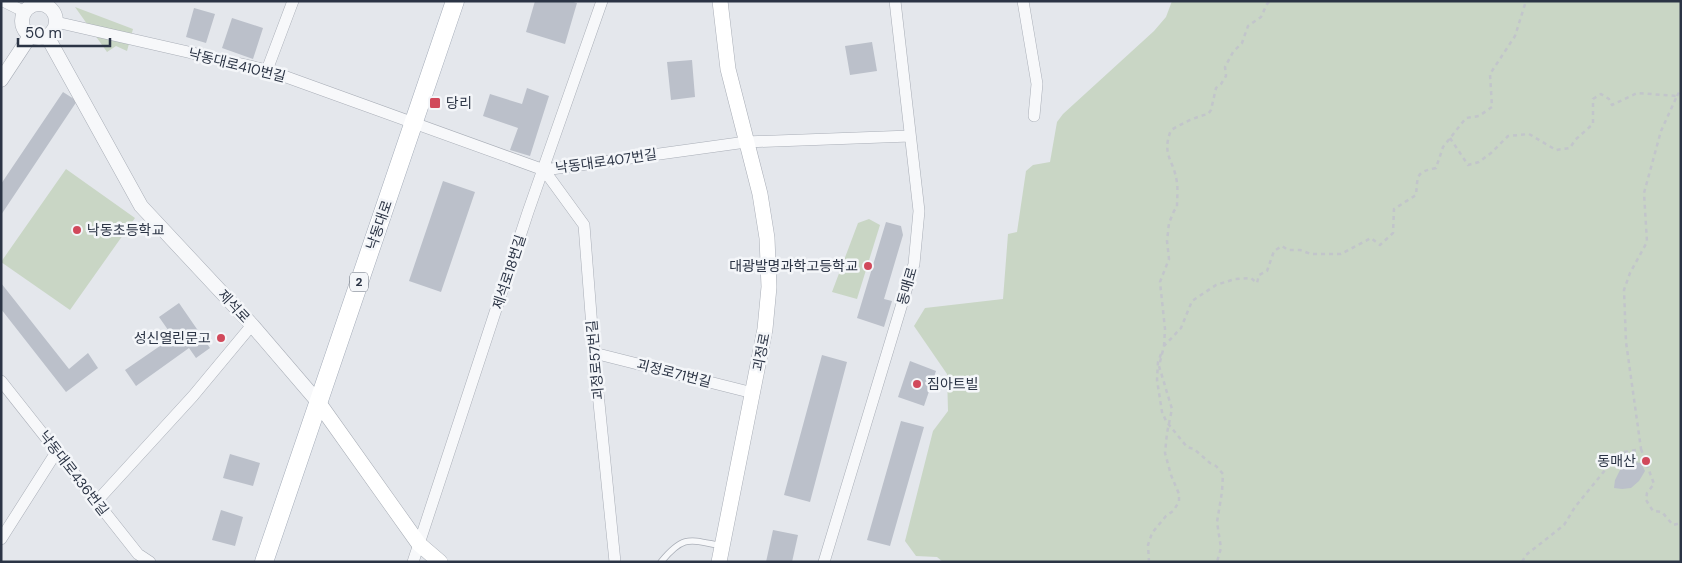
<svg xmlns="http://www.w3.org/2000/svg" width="1682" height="563" font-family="'DM Sans','Noto Sans KR',sans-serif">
	<rect width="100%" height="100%" fill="#e4e7ec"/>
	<!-- green -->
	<path fill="#c9d6c5" d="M1172 1H1681V562H943L937 557 916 556 905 541 933 431 948 411 947 374 914 326 925 308 1003 299 1008 234 1017 232 1026 171 1033 165 1050 162 1057 122 1063 114 1154 31 1166 17Z
		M75 7 133 29 127 51 116 46 107 52Z
		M66 169 135 218 70 310 1 262Z
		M869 219 880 225 857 299 832 292 858 223Z"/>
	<!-- building -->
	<path fill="#bbc0ca" d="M535 1H570L577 3 565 44 526 32Z
		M194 8 215 14 206 43 186 37Z
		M232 18 263 28 253 59 222 48Z
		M872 42 877 71 850 75 845 46Z
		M692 60 695 97 671 100 667 62Z
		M527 88 549 96 530 156 510 150 518 128 483 116 490 94 522 104Z
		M63 92 77 101 1 215V184Z
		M443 181 475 192 441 292 409 281Z
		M886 222 901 226 903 235 884 299 892 301 884 327 857 318Z
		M1 283 69 369 88 353 98 368 66 392 1 309Z
		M179 303 210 348 196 358 189 348 136 386 125 370 173 337 159 317Z
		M822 355 847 362 810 502 784 495Z
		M910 361 936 371 924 406 898 397Z
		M901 421 924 427 890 546 867 540Z
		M230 454 260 463 253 486 223 478Z
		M1635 462 1641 463 1645 471 1639 481 1631 488 1622 489 1614 488 1615 480 1622 466Z
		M221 510 243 517 235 546 212 540Z
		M773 530 798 535 792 562H766Z"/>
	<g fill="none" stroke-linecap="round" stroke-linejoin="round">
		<defs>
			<path id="service" d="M661 562C684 534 690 540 722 546"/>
			<path id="minor" d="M3 1 25 12
				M1023 1 1037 84 1034 116
				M56 22 267 70 544 170 746 142 910 136
				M267 70 293 1
				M544 170 584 225 594 353 615 562
				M594 353 753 393
				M1 381 138 554 150 562
				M97 501 193 396 252 325
				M1 539 57 451
				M413 562 528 212 602 1
				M824 562 914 264 919 211 895 1"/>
			<path id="tertiary" d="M22 21a17 17 0 1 1 34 0a17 17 0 1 1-34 0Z
				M47 36 141 206 252 325 318 402
				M1 80 30 36"/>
			<path id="secondary" d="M318 402 419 544 440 562
				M719 562 765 329 769 287 767 238 760 194 728 69 720 1"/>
			<path id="primary" d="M264 562 455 1"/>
		</defs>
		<!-- service casing -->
		<use href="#service" stroke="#a9aeb7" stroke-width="7"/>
		<!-- minor casing -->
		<use href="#minor" stroke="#a9aeb7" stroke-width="12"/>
		<!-- tertiary casing -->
		<use href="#tertiary" stroke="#a9aeb7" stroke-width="15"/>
		<!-- secondary casing -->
		<use href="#secondary" stroke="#a9aeb7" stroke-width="16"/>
		<!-- primary casing -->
		<use href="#primary" stroke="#a3abb8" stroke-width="19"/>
		<!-- path -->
		<path stroke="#c2c5cb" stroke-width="2.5" stroke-dasharray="4 4" stroke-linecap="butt" d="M1677 96 1681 89
			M1450 138 1468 165 1479 162 1491 153 1508 136 1529 134 1556 150 1570 148 1575 140 1593 124V99L1601 94 1609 99 1612 105 1637 93 1677 96 1661 131 1644 193 1647 242 1630 273 1624 290 1626 342 1641 449 1619 453 1575 507 1564 525 1526 555 1522 562
			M1164 346 1165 329 1160 282 1169 259 1167 241 1169 223 1174 211 1177 207C1177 199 1178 190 1177 183 1174 159 1161 156 1171 130 1183 123 1195 117 1208 114L1211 110 1216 88 1221 84 1226 76 1225 67 1233 52 1242 43 1248 26 1261 17 1267 4 1270 1
			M1161 354 1158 362 1157 380 1162 412 1166 421 1187 447 1194 449 1210 463 1216 466 1223 474 1222 492 1217 522 1221 548 1217 562
			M1641 449 1654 484 1647 493 1646 500 1653 511 1662 512 1673 525 1681 523
			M1149 562 1148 545 1152 533 1166 516 1173 511 1179 502V494L1171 475 1165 453 1167 433 1172 409 1159 366 1164 346 1181 328 1192 301 1216 285 1235 279 1251 278 1257 283 1259 275 1267 271 1274 251 1282 246 1288 250H1300L1311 254H1341L1371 238 1380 245 1393 233 1394 209 1416 195C1418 176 1415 172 1436 168L1443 147 1466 118 1479 116 1492 107 1490 74 1515 36 1526 1"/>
		<!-- service -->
		<use href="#service" stroke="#f7f8fa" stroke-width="5.5"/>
		<!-- minor -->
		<use href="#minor" stroke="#f7f8fa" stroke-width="11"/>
		<!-- tertiary -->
		<use href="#tertiary" stroke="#f7f8fa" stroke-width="14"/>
		<!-- secondary -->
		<use href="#secondary" stroke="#fff" stroke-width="15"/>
		<!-- primary -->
		<use href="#primary" stroke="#fff" stroke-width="18"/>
	</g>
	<!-- markers -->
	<g fill="#d1495b" stroke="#f4f6f9" stroke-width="2">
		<rect x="429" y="97" width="12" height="12" rx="2.5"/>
		<circle cx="77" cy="230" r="5"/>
		<circle cx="868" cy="266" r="5"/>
		<circle cx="221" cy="338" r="5"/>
		<circle cx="917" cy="384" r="5"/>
		<circle cx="1646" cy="461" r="5"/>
	</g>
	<g text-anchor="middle" stroke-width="5" stroke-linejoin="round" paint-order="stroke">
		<!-- shield labels -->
		<rect fill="#f4f6f9" stroke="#676e7b" stroke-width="1" x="350" y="272.5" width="18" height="19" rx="4"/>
		<g font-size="12" font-weight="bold" fill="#2b3445">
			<text x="359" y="286">2</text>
		</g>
		<!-- street labels -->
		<g font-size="14" fill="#2b3445" stroke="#f4f6f9">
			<text transform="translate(237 65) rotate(14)" y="5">낙동대로410번길</text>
			<text transform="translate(606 161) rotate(-8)" y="5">낙동대로407번길</text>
			<text transform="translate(379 225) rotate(-71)" y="5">낙동대로</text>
			<text transform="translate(509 272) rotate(-72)" y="5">제석로18번길</text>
			<text transform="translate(907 286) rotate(-74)" y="5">동매로</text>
			<text transform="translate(234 306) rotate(47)" y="5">제석로</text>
			<text transform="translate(761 352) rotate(-79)" y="5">괴정로</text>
			<text transform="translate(595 360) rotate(-95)" y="5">괴정로57번길</text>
			<text transform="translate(674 373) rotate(14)" y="5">괴정로71번길</text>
			<text transform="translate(74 473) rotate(52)" y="5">낙동대로436번길</text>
		</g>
		<!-- poi labels -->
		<g font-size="14" fill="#2b3445" stroke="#f4f6f9" text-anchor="start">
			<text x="446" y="108">당리</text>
			<text x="87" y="235">낙동초등학교</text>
			<text x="858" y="271" text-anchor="end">대광발명과학고등학교</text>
			<text x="211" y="343" text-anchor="end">성신열린문고</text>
			<text x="927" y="389">짐아트빌</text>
			<text x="1636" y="466" text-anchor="end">동매산</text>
		</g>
	</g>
	<!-- border -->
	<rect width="1682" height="563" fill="none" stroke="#2b3445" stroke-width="5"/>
	<!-- scale -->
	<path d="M18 38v8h92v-8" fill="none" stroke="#2b3445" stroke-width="2.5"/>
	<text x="25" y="38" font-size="15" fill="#2b3445" stroke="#f4f6f9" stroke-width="4" paint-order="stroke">50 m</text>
</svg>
